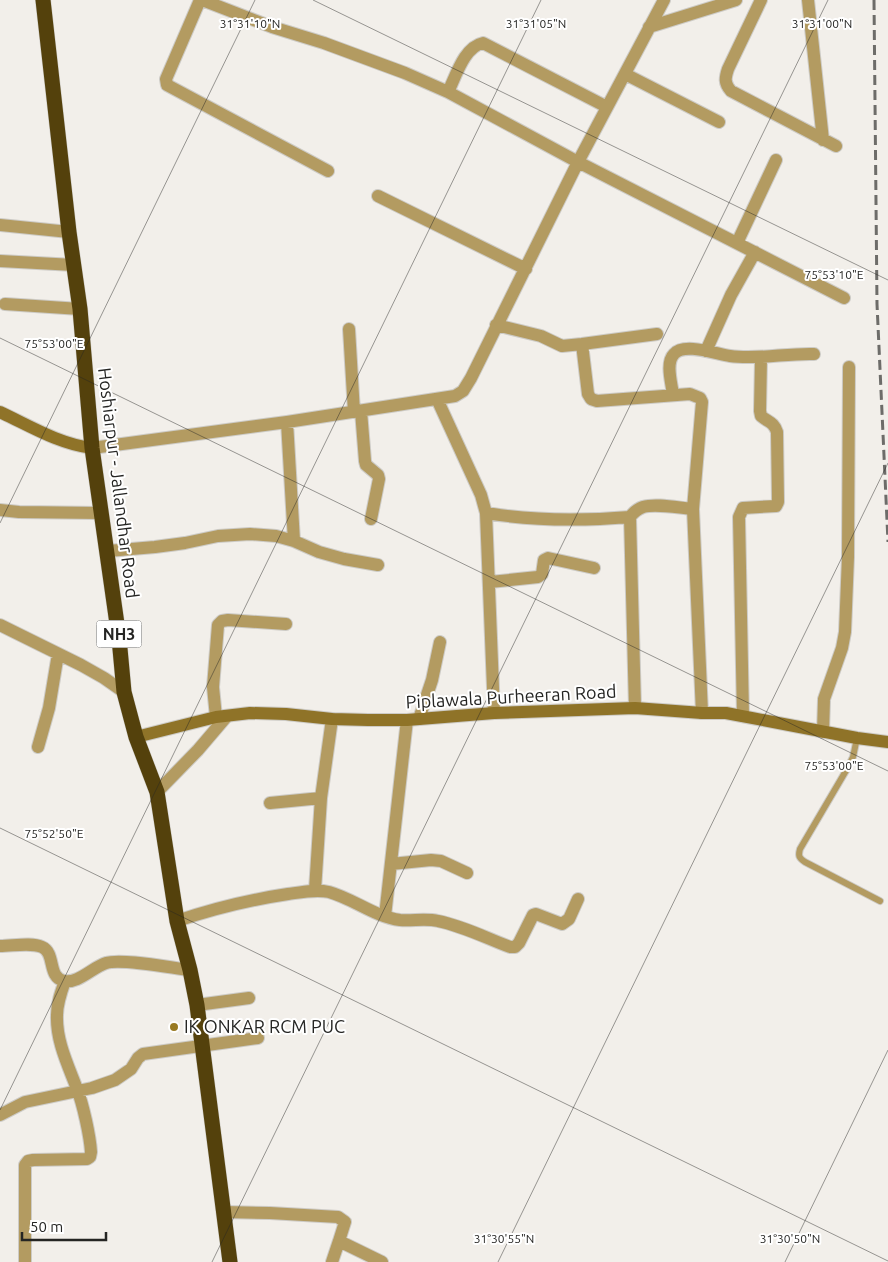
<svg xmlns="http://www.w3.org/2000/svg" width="888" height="1262" font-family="Ubuntu,sans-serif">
	<rect width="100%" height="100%" fill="#f2efea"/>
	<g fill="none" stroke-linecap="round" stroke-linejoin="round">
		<defs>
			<path id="lane" d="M857 738 853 757 847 769 800 849C798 856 799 858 805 862L880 901"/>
			<path id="street" d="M200 0 166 79 167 85 328 171
				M664 0 578 162 844 298
				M761 0 728 69C725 78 724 83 731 91L836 146
				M808 0 823 140
				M649 27 736 0
				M625 74 719 122
				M448 92C456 76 464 47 483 43L607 107
				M378 196 526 269
				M0 225 69 232
				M737 243 776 160
				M0 261 74 265
				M5 304 80 309
				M496 325 541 336 562 346 582 344 657 334
				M349 329 354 412
				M582 344 588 394 591 399 597 401 690 394 700 398 702 402 693 509 702 713
				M706 351 731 295 755 252
				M673 395C672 384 665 363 674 354 684 342 716 354 730 356 758 360 786 353 814 354
				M437 399 481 495 486 513 494 713
				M361 411 365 461 366 465 378 475 379 479 371 519
				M287 422 294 541
				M92 448 287 422 455 396 463 391 471 378 578 162 448 92 405 73 324 43 272 27 202 0
				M0 510 19 512 100 513
				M486 513C534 521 581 521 630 517
				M108 551 155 547 185 543 218 536 250 534 276 536 294 541 319 552 344 559 378 565
				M490 582 538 577 542 574 544 560 548 558 594 568
				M0 625 81 665 104 678 124 692
				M635 708 630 517C633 513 637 509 643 507 656 503 679 508 693 509
				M743 716 739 517 743 508 776 506 778 502 777 432C774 422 768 422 761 416L760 411 761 358
				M216 717 213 687 218 625 222 621 228 620 286 624
				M419 719 432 680 440 642
				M823 732 824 699 842 648 845 632 848 557 849 367
				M38 747 49 708 58 654
				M157 792 198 750 227 716
				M270 803 321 798
				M391 864 431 860 441 861 467 873
				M315 890 321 798 332 719
				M385 916 407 720
				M177 921C215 908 248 900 288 894 302 892 316 889 329 892 354 899 375 917 400 920 413 921 426 918 438 921 463 926 486 938 510 947H515L519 943 533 915 536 914 562 924 569 919 578 899
				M0 946C13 946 31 942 42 947 56 953 47 977 64 981 78 984 93 967 106 963 121 958 172 968 190 970
				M197 1005 249 998
				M0 1115 25 1102 92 1088 115 1080 131 1069 138 1058 143 1054 258 1038
				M224 1212 270 1213 338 1217 345 1222 339 1241
				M25 1262V1165L28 1161 33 1160 87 1159 90 1157 91 1152C90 1136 83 1104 77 1089 68 1065 56 1041 57 1015 57 1003 61 992 65 981
				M332 1262 339 1241 382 1262"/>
			<path id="secondary" d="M0 412C30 426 59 444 92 448
				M136 737 216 717 250 713 286 714 332 719 368 720H407L494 713 635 708 702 713H726L857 738 888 742"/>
			<path id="highway" d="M43 0 69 232 80 309 92 448 119 638 124 692 136 737 157 792 177 921 190 970 197 1005 230 1262"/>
		</defs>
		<!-- lane casing -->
		<use href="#lane" stroke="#cdcbc6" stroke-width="8"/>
		<!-- street casing -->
		<use href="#street" stroke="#cdcbc6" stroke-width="14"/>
		<!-- secondary casing -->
		<use href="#secondary" stroke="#cdcbc6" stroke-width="14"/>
		<!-- highway casing -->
		<use href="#highway" stroke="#cdcbc6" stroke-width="16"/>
		<!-- lane -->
		<use href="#lane" stroke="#b39b61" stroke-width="6"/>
		<!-- street -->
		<use href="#street" stroke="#b39b61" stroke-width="12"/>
		<!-- secondary -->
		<use href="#secondary" stroke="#8f7328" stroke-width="12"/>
		<!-- highway -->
		<use href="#highway" stroke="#54410c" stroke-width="15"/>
		<!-- rail -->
		<path stroke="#6d6c69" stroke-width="3" stroke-dasharray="10 5" stroke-linecap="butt" d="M874 0 877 304 888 542"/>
	</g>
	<!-- ticks -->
	<path fill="none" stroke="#252523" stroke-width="1" stroke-opacity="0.45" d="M313 0 888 280M0 338 888 771M0 523 255 0M0 828 888 1261M0 1110 541 0M212 1262 828 0M498 1262 888 463M785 1262 888 1050"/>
	<!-- markers -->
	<circle fill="#997a23" stroke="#fff" stroke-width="2" cx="174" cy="1027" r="5"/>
	<g text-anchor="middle" stroke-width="4" stroke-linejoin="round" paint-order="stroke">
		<!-- shield labels -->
		<rect fill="#fff" stroke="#666665" stroke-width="1" x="96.5" y="620.5" width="45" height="27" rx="4"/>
		<g font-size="16" font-weight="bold" fill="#252523">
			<text x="119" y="640">NH3</text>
		</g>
		<!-- street labels -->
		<g font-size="18" fill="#252523" stroke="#fff">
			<text transform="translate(118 483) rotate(83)" y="6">Hoshiarpur - Jallandhar Road</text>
			<text transform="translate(511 697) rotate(-3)" y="6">Piplawala Purheeran Road</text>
		</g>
		<!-- poi labels -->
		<g font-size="18" fill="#252523" stroke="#fff" text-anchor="start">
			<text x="184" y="1033">IK ONKAR RCM PUC</text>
		</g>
	</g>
	<g font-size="12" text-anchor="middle" fill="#252523" stroke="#fff" stroke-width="4" stroke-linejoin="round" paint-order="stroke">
		<text x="250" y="28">31°31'10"N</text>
		<text x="536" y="28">31°31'05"N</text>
		<text x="822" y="28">31°31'00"N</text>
		<text x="834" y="279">75°53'10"E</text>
		<text x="54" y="348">75°53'00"E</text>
		<text x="834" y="770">75°53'00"E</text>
		<text x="54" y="838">75°52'50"E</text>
		<text x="504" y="1243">31°30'55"N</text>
		<text x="790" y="1243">31°30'50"N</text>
	</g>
	<!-- scale -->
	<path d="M22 1232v8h84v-8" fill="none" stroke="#252523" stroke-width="2.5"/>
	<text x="30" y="1232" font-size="15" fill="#252523" stroke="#ffffff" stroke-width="4" paint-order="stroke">50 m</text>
</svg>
